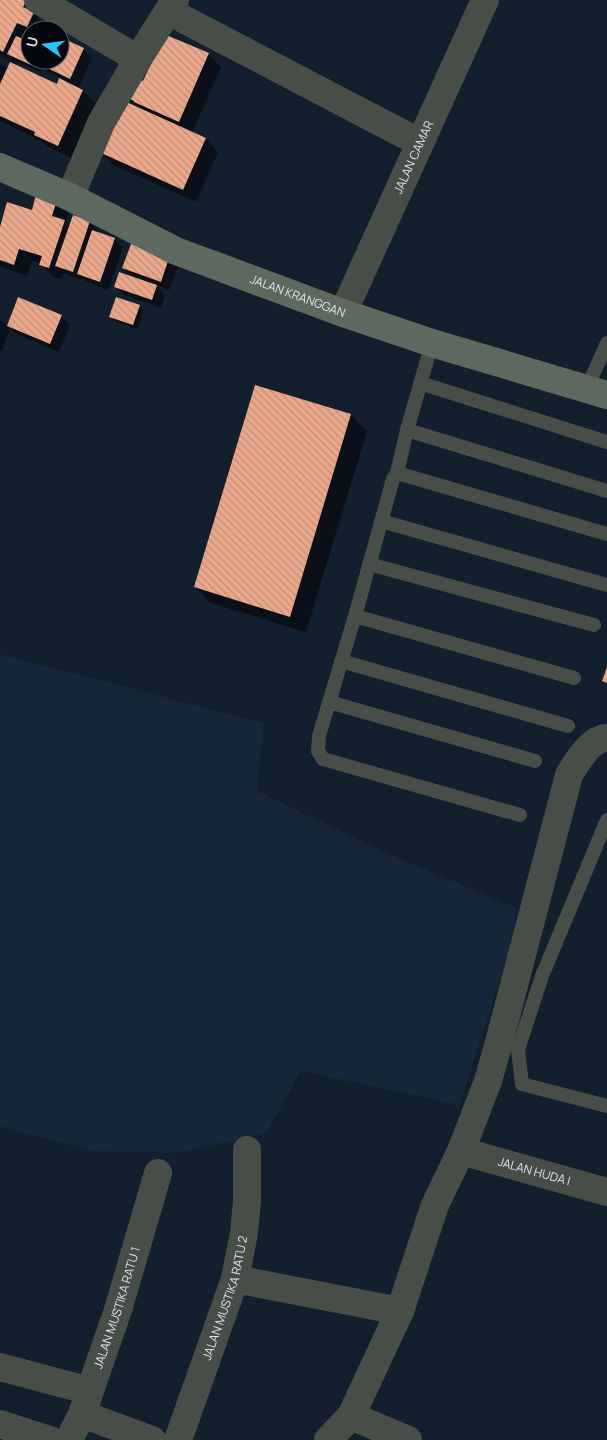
<svg xmlns="http://www.w3.org/2000/svg" width="607" height="1440" font-family="Manrope,sans-serif">
	<defs>
		<pattern id="building-back-hatch" width="6" height="6" patternUnits="userSpaceOnUse" patternTransform="scale(1.25)"><rect width="6" height="6" fill="#eba789"/><path d="M-1 5l2 2M0 0l6 6M5-1l2 2" fill="none" stroke="#c08e78"/></pattern>
	</defs>
	<rect width="100%" height="100%" fill="#121f2c"/>
	<!-- built -->
	<path fill="#152739" d="M0 654 264 723 257 791 396 857 515 907 514 934 460 1105 301 1071 267 1132 179 1153 90 1151 0 1126Z"/>
	<!-- shadow -->
	<path fill="#0007" fill-rule="evenodd" d="M0 0H25L39 13 37 17 46 26 44 30H30V35L26 42 30 43V60H60V38L83 49 92 58 78 89 83 91 95 103 71 158 48 147 43 142 0 121V62L8 70 12 62 0 56ZM17 62 40 72 42 69 61 78 58 86 15 66Z
		M208 54 221 67 192 133 206 139 218 152 196 202 113 165 100 152 137 108 124 95 144 83 150 69 145 65Z
		M39 189 71 207 66 223 70 227 89 222 98 231 97 233 115 239 123 248 108 290 87 282 82 278 81 280 64 273 61 279 53 277 41 263 32 261 27 276 2 268 0 266V231L32 211Z
		M134 240 179 262 169 290 154 284 165 295 161 308 124 295 115 286 134 278 124 268Z
		M19 299 61 316 70 325 59 352 17 334 10 327 2 351 0 350V320L8 327Z
		M139 306 144 310 137 329 114 321 110 317Z
		M351 415 367 431 306 632 211 603 195 587Z"/>
	<!-- building -->
	<path fill="url(#building-back-hatch)" d="M0 0H27L23 7 34 12 27 27 17 23 3 52 0 50Z
		M164 34 209 53 179 122 134 102V101L122 95 131 75 143 81 149 68 144 65Z
		M16 36 30 42V60H60V37L84 48 70 79 33 61 31 65 7 54Z
		M10 62 57 84 59 78 83 90 58 146 34 135 35 132 0 116V84Z
		M122 100 206 138 183 190 99 152Z
		M38 187 59 194 52 216 65 220 49 268 39 265 42 256 19 249 14 265 0 260V227L7 202 32 210Z
		M73 215 90 221 73 272 55 266Z
		M92 230 115 238 100 282 77 274Z
		M133 239 171 252 161 282 122 268Z
		M119 272 157 285 152 300 114 287Z
		M18 297 62 315 50 344 7 326Z
		M116 297 140 305 133 325 109 317Z
		M255 385 351 414 290 617 194 587Z
		M607 667V683L602 681Z"/>
	<g fill="none" stroke-linecap="round" stroke-linejoin="round">
		<!-- service -->
		<path stroke="#474e47" stroke-width="14" d="M432 343 407 430 397 473 393 479 355 616 319 736 318 751 323 759 520 815
			M420 383 607 442
			M587 388 607 343
			M407 430 607 491
			M397 473 607 534
			M381 521 607 585
			M369 564 594 625
			M355 616 574 678
			M341 661 568 726
			M329 702 535 761
			M607 820 542 976 518 1050 522 1084 607 1106"/>
		<!-- minor -->
		<g stroke="#474e47" stroke-width="28">
			<path d="M38 0 138 59"/>
			<path d="M168 11 407 136"/>
			<path d="M70 197 101 123 138 59 175 0"/>
			<path id="s1" d="M343 313 485 0"/>
			<path id="s2" d="M461 1151 607 1192"/>
			<path d="M235 1279 400 1311"/>
			<path d="M0 1367 90 1391"/>
			<path d="M82 1414 152 1440"/>
			<path d="M351 1416 408 1440"/>
			<path d="M0 1424 50 1440"/>
			<path id="s3" d="M69 1440 82 1414 118 1310 158 1173"/>
			<path id="s4" d="M178 1440 235 1279 244 1233 247 1201V1150"/>
			<path d="M328 1440 351 1416 400 1311 435 1205 461 1151 488 1081 501 1035 569 775C576 763 591 738 607 738"/>
		</g>
		<!-- secondary -->
		<path stroke="#5d695e" stroke-width="28" id="s5" d="M0 167 70 197 176 251 343 313 432 343 607 395"/>
	</g>
	<g text-anchor="middle" stroke-width="5" stroke-linejoin="round" paint-order="stroke">
		<!-- street labels -->
		<g font-size="12" fill="#dae3ec" stroke="#04080e">
			<text dy="4" stroke="none"><textPath href="#s1" startOffset="171">JALAN CAMAR</textPath></text>
			<text dy="4" stroke="none"><textPath href="#s5" startOffset="325">JALAN KRANGGAN</textPath></text>
			<text dy="4" stroke="none"><textPath href="#s2" startOffset="76">JALAN HUDA I</textPath></text>
			<text dy="4" stroke="none"><textPath href="#s4" startOffset="150">JALAN MUSTIKA RATU 2</textPath></text>
			<text dy="4" stroke="none"><textPath href="#s3" startOffset="141">JALAN MUSTIKA RATU 1</textPath></text>
		</g>
	</g>
	<!-- north arrow -->
	<g transform="translate(45 45) rotate(283)"><circle r="24" fill="#04080e" stroke="#5a6067"/>
	<path d="M0-4L9 19L0 12L-9 19Z" fill="#22c9fd"/>
	<text y="-8" font-size="14" font-weight="bold" text-anchor="middle" fill="#dae3ec">U</text>
	</g>
</svg>
